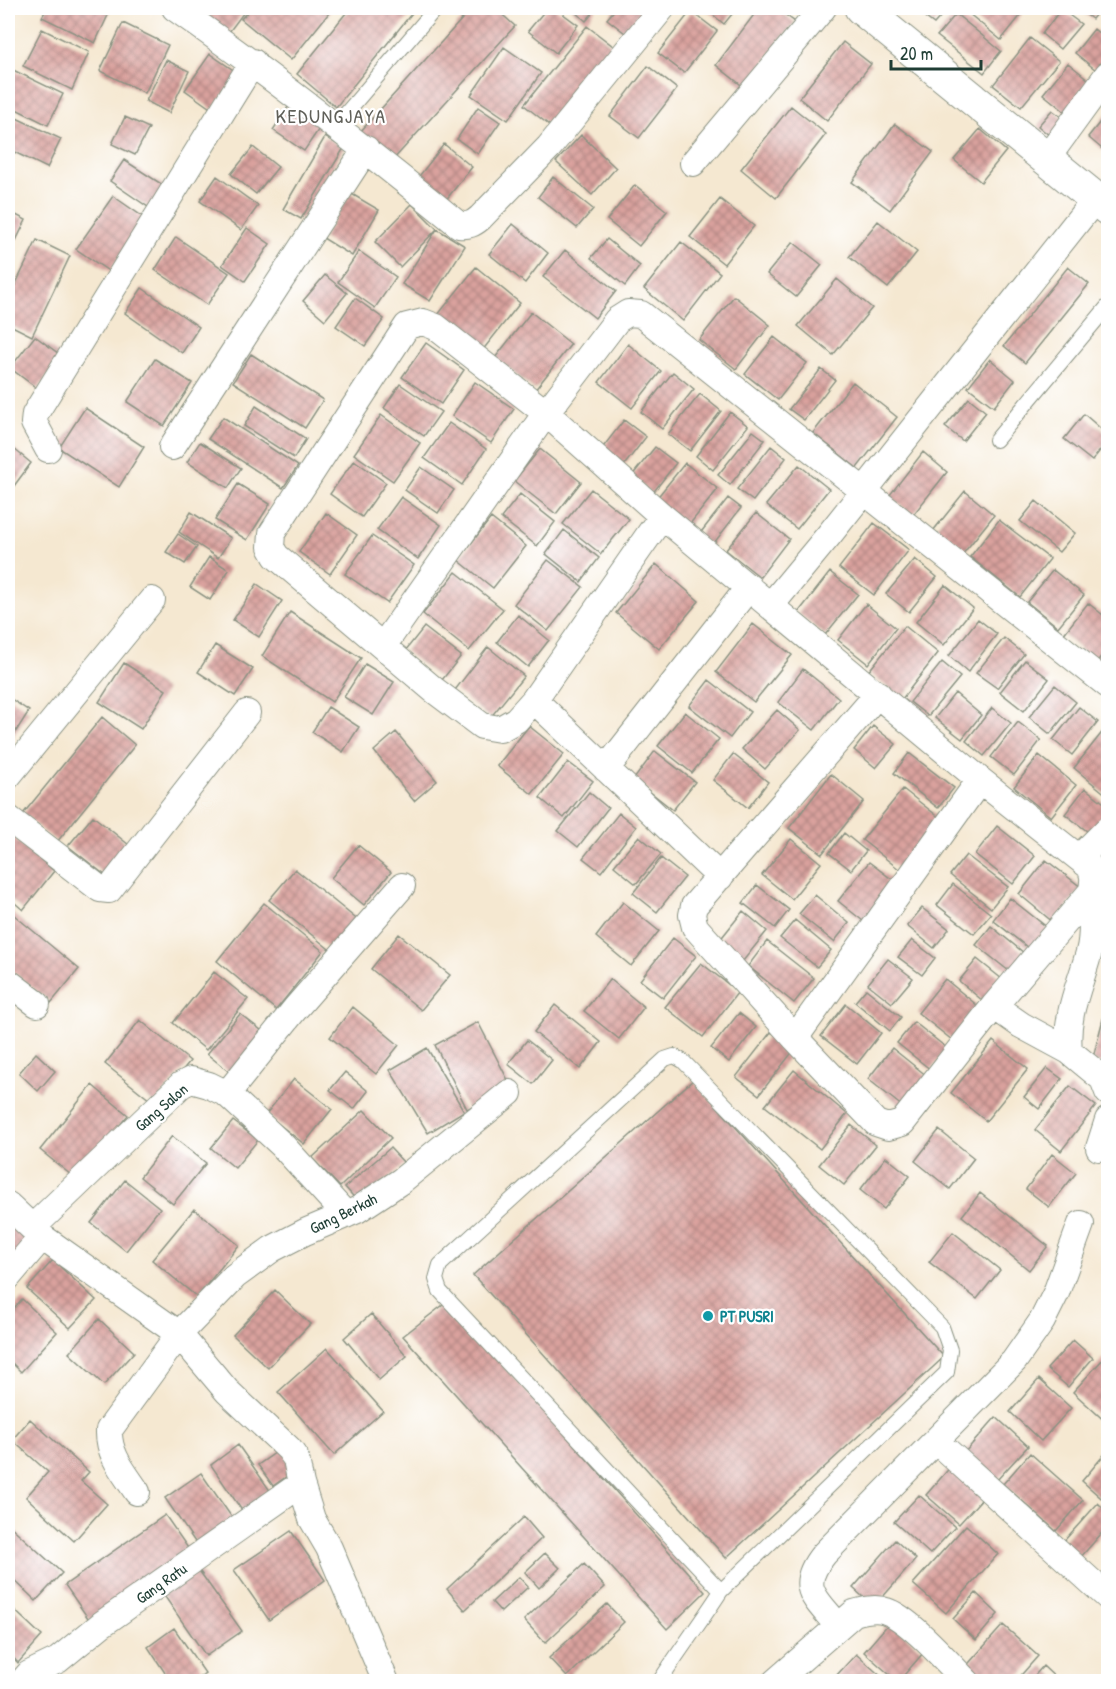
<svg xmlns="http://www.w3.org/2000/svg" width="1116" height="1689" font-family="'Patrick Hand',sans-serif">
	<defs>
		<pattern id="building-cross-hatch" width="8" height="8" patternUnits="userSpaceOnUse" patternTransform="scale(1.5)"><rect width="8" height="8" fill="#daa29e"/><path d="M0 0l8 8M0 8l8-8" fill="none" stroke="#b08582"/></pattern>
	</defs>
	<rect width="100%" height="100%" fill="#fff"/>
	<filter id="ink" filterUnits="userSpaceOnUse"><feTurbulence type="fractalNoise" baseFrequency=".0167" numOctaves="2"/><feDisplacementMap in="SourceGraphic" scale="12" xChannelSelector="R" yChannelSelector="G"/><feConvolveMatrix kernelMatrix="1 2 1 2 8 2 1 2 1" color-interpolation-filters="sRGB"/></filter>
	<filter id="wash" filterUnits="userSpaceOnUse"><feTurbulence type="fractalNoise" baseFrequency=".008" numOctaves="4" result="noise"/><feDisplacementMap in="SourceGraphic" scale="24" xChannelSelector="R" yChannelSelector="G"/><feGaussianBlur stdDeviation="1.35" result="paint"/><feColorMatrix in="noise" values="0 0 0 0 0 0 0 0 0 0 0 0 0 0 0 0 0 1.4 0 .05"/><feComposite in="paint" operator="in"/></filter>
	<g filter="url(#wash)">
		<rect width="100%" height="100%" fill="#f5e8d1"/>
		<g id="blocks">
			<!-- building -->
			<path fill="url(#building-cross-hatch)" d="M47 8H104L110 11 95 43 42 17Z
				M195 8H247L229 32Z
				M251 8H333L291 60 241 19Z
				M350 8H416L336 107 297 74Z
				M472 8H495L515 26 392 161 360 132Z
				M547 8H555L578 25 556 53 528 31Z
				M570 8H597L586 21Z
				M616 8H660L634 40 607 19Z
				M707 8H737L724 24 706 9Z
				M759 8H776L795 22 745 88 716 65Z
				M913 8H948L934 24Z
				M962 8H1014L1022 14 1001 40Z
				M1077 8H1101L1092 19Z
				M1061 9 1081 24 1060 49 1042 34Z
				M691 11 717 31 684 73 658 53Z
				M956 14 1001 51 984 73 937 36Z
				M123 23 168 45 145 93 100 71Z
				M587 26 622 53 559 133 524 105Z
				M42 29 89 52 72 90 23 66Z
				M1094 29 1108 41V54L1096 70 1075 53Z
				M1030 38 1059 61 1021 107 993 85Z
				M843 42 871 64 827 121 799 98Z
				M504 47 541 73 508 120 471 95Z
				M210 54 239 74 213 110 185 90Z
				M166 60 189 71 169 113 146 101Z
				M1068 63 1094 84 1069 115 1043 94Z
				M648 66 677 89 639 138 610 116Z
				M11 69 63 94 48 125 8 105V76Z
				M292 101 323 123 304 151 273 130Z
				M791 106 826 134 776 198 741 169Z
				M478 107 500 122 478 154 457 139Z
				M1052 110 1071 124 1056 141 1038 126Z
				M1108 112V154L1088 137Z
				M8 114 61 139 47 168 8 149Z
				M125 117 149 128 135 155 112 144Z
				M895 124 933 152 890 210 852 182Z
				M980 129 1006 151 981 182 954 160Z
				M581 135 616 168 592 195 556 162Z
				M325 137 344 148 301 219 283 209Z
				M444 144 472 167 441 206 413 184Z
				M253 147 278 167 256 194 231 174Z
				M124 160 166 187 151 209 110 181Z
				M217 176 258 206 241 230 200 201Z
				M553 177 593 209 577 228 538 197Z
				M635 185 667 211 639 246 607 220Z
				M350 193 379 210 352 256 323 238Z
				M113 196 146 219 110 272 76 249Z
				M720 199 754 226 724 264 690 237Z
				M412 204 437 229 400 267 375 242Z
				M8 211 26 220 8 257Z
				M878 221 917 252 888 288 849 257Z
				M513 224 548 253 525 283 489 254Z
				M247 228 270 244 245 281 222 265Z
				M437 229 465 246 430 301 402 284Z
				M176 237 229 273 207 305 155 270Z
				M607 239 640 266 625 286 591 258Z
				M37 240 70 256 32 336 8 324V300Z
				M681 242 720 273 683 321 644 289Z
				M793 242 822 265 796 297 767 274Z
				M565 250 616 291 595 318 543 277Z
				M359 251 396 277 375 308 338 282Z
				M476 267 520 303 482 351 437 316Z
				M1068 267 1089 284 1025 363 1004 346Z
				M325 275 347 293 325 320 303 301Z
				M837 279 872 308 833 355 798 326Z
				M142 288 199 327 182 353 125 313Z
				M734 296 770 325 736 369 699 340Z
				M355 298 384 319 365 346 336 326Z
				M531 312 571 344 535 390 495 358Z
				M35 336 63 357 38 389 10 368Z
				M774 337 807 363 778 400 745 374Z
				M426 343 464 370 441 404 402 377Z
				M628 344 661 371 632 408 599 382Z
				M251 354 323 400 305 428 233 382Z
				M155 359 192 383 164 426 127 402Z
				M990 359 1015 380 994 407 968 387Z
				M821 369 835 380 804 420 789 409Z
				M673 372 694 389 662 429 641 412Z
				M475 382 514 409 491 443 452 416Z
				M853 382 897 417 857 468 813 433Z
				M400 384 441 412 424 436 384 408Z
				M700 394 721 411 690 451 668 434Z
				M969 398 986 412 963 441 945 427Z
				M256 406 306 439 294 458 244 426Z
				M85 408 144 447 119 487 59 448Z
				M730 412 748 426 713 470 696 456Z
				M1084 414 1108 435V440L1092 461 1064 439Z
				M381 415 420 443 393 481 354 454Z
				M223 417 298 466 283 488 208 439Z
				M624 420 646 437 622 468 600 451Z
				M449 423 486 449 462 485 424 458Z
				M753 431 765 440 730 485 718 475Z
				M200 442 241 468 228 488 187 462Z
				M8 444 31 463 8 494Z
				M771 446 786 458 753 501 737 489Z
				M655 447 676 463 652 494 631 477Z
				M540 449 581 482 556 514 514 481Z
				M923 452 947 472 913 515 889 496Z
				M354 460 386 483 362 517 330 494Z
				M685 463 718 489 685 530 652 504Z
				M799 465 829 489 797 529 766 505Z
				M421 467 454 490 438 513 405 490Z
				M238 484 270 504 247 540 215 520Z
				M591 489 629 519 601 554 563 524Z
				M965 491 994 515 962 555 933 531Z
				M520 494 555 522 537 546 501 518Z
				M401 497 441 525 418 559 377 530Z
				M728 498 741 508 711 547 698 536Z
				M1036 501 1075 533 1059 552 1020 521Z
				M191 512 231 538 218 558 179 532Z
				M326 513 357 535 330 574 299 552Z
				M756 513 789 539 760 577 726 550Z
				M491 518 526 546 493 588 458 560Z
				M999 520 1050 559 1020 597 970 557Z
				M874 523 909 550 874 595 839 568Z
				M564 530 599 558 581 582 546 554Z
				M178 534 197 547 185 564 166 552Z
				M372 536 414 565 387 603 345 574Z
				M209 557 229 570 210 600 190 587Z
				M915 559 937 577 909 612 886 594Z
				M548 560 583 587 548 631 514 604Z
				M656 564 699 601 659 649 616 613Z
				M1053 570 1084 595 1058 627 1027 602Z
				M456 572 503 609 469 651 423 614Z
				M830 572 858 594 825 635 798 613Z
				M257 584 282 601 259 637 233 620Z
				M945 585 973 608 944 645 916 622Z
				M1088 603 1108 619V647L1097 662 1063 635Z
				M866 604 896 628 868 664 838 640Z
				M290 612 361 658 332 702 262 656Z
				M518 615 549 640 528 667 497 642Z
				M978 619 997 634 968 672 949 656Z
				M753 624 792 655 754 702 716 672Z
				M905 626 938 653 902 699 868 672Z
				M424 627 461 656 442 680 405 651Z
				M1004 638 1024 654 997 688 976 673Z
				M215 645 253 669 235 696 198 672Z
				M488 647 524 676 490 718 455 690Z
				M1025 660 1049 679 1024 711 1000 692Z
				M942 662 960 677 928 716 910 702Z
				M124 663 166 690 141 729 99 702Z
				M365 664 394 682 373 715 344 697Z
				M803 669 839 698 814 730 778 702Z
				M709 680 750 712 730 738 689 706Z
				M1055 685 1076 702 1050 734 1029 717Z
				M955 693 981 715 962 739 935 718Z
				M8 697 29 711 8 744Z
				M328 707 359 727 343 752 312 732Z
				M1079 707 1098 722 1072 755 1053 740Z
				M992 708 1011 723 984 756 966 741Z
				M777 710 800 730 765 769 742 749Z
				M685 712 719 739 692 773 658 746Z
				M102 717 135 745 57 842 23 814Z
				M1018 722 1041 740 1014 775 991 757Z
				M1108 725V796L1074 768Z
				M529 726 564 754 532 794 497 766Z
				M873 726 896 744 876 768 854 750Z
				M396 732 437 781 414 801 374 751Z
				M655 751 695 782 673 810 634 779Z
				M909 753 954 788 938 808 894 773Z
				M733 754 768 782 748 808 713 780Z
				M1039 755 1076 785 1051 817 1014 787Z
				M568 762 593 781 564 818 540 798Z
				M831 774 864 801 822 854 789 828Z
				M1085 788 1108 806V822L1096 838 1065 814Z
				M903 789 945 822 904 873 862 840Z
				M589 792 608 808 578 847 558 831Z
				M619 813 636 827 601 872 583 858Z
				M93 816 134 849 110 879 68 846Z
				M997 826 1035 856 1013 884 975 854Z
				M8 833 54 871 23 910 8 897Z
				M844 833 866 851 851 870 829 853Z
				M639 836 661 854 636 884 614 866Z
				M791 839 821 863 792 899 762 875Z
				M358 845 391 872 364 905 331 878Z
				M966 855 1008 887 991 908 950 875Z
				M661 858 685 877 657 912 633 893Z
				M1046 860 1082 888 1054 923 1019 894Z
				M869 862 894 881 863 921 838 901Z
				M295 869 360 922 334 953 269 900Z
				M953 884 991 914 974 934 937 905Z
				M757 885 789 910 775 928 743 903Z
				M815 895 849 923 834 942 799 914Z
				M1010 898 1049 929 1032 951 993 920Z
				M623 902 659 931 631 966 596 937Z
				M264 903 323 951 276 1010 217 961Z
				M922 908 949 929 934 948 907 926Z
				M8 910 79 969 51 1003 8 967Z
				M743 911 767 931 743 961 719 941Z
				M795 920 831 950 817 967 780 938Z
				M991 926 1029 957 1014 975 976 945Z
				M399 934 450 975 421 1010 371 969Z
				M673 938 696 956 663 998 640 980Z
				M912 940 935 958 922 975 898 957Z
				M767 941 814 978 794 1003 748 966Z
				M888 959 913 978 892 1003 868 984Z
				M977 959 1007 983 989 1006 959 981Z
				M701 963 738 992 703 1037 665 1007Z
				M214 972 248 999 206 1050 173 1023Z
				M610 979 644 1007 619 1039 584 1011Z
				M945 979 978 1006 952 1040 918 1013Z
				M866 989 901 1017 890 1031 855 1002Z
				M1108 1000V1066L1092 1061Z
				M846 1004 881 1033 857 1064 821 1036Z
				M555 1005 601 1042 580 1069 534 1032Z
				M353 1007 399 1045 376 1074 330 1037Z
				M739 1013 756 1027 729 1062 711 1048Z
				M240 1014 266 1034 233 1075 207 1054Z
				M140 1020 190 1061 155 1104 105 1064Z
				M478 1022 511 1086 467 1109 435 1045Z
				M914 1022 948 1049 931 1070 897 1043Z
				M771 1032 794 1050 759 1095 736 1077Z
				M527 1040 552 1060 533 1084 508 1064Z
				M993 1041 1028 1069 986 1121 951 1093Z
				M427 1048 464 1111 428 1133 390 1070Z
				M892 1048 927 1076 903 1107 868 1079Z
				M36 1053 55 1071 38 1091 19 1073Z
				M1047 1068 1062 1079 1039 1109 1024 1097Z
				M794 1070 847 1114 820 1149 765 1106Z
				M345 1072 368 1091 354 1109 330 1090Z
				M294 1079 332 1109 304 1144 266 1114Z
				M693 1080 944 1357 726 1558 473 1275Z
				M92 1085 128 1115 76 1179 40 1150Z
				M1070 1086 1096 1106 1061 1151 1035 1130Z
				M364 1110 391 1138 340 1187 312 1158Z
				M233 1121 258 1140 235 1168 211 1148Z
				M851 1125 876 1145 844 1185 819 1165Z
				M939 1130 974 1158 950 1189 915 1161Z
				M172 1136 206 1163 173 1204 140 1177Z
				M390 1148 405 1164 359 1203 345 1187Z
				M1052 1154 1076 1173 1049 1207 1026 1189Z
				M886 1157 910 1176 884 1209 860 1190Z
				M125 1180 160 1208 126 1251 91 1223Z
				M980 1193 1048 1246 1029 1270 962 1216Z
				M194 1209 239 1245 197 1297 152 1260Z
				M8 1217 34 1241 8 1270Z
				M953 1232 1000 1270 977 1299 929 1262Z
				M53 1260 96 1300 70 1328 27 1289Z
				M275 1290 310 1324 268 1368 233 1335Z
				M22 1299 57 1332 21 1372 8 1359V1315Z
				M447 1302 705 1592 667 1629 403 1336Z
				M371 1314 407 1356 379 1380 344 1338Z
				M99 1319 134 1352 104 1385 69 1353Z
				M1073 1340 1093 1358 1068 1387 1047 1369Z
				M327 1348 383 1411 334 1455 278 1392Z
				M1104 1358 1108 1363V1424L1073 1392Z
				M1039 1379 1071 1408 1041 1441 1010 1412Z
				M996 1417 1028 1446 997 1480 965 1452Z
				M30 1419 89 1472 81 1481 107 1504 74 1541 26 1497 48 1472 12 1440Z
				M238 1445 271 1492 243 1512 211 1465Z
				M282 1448 297 1469 273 1486 258 1465Z
				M1108 1450V1504L1082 1481Z
				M1030 1453 1083 1500 1056 1531 1003 1484Z
				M953 1464 986 1494 959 1524 926 1495Z
				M201 1473 233 1519 197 1545 165 1498Z
				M919 1495 955 1527 930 1554 894 1522Z
				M1098 1503 1108 1513V1526L1080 1558 1063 1542Z
				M165 1515 190 1551 90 1621 65 1585Z
				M524 1517 542 1538 465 1610 447 1589Z
				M8 1524 62 1573 36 1601 8 1574Z
				M966 1525 998 1554 946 1613 913 1584Z
				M291 1531 325 1580 269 1620 234 1570Z
				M895 1540 916 1559 874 1607 853 1588Z
				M545 1553 560 1568 539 1588 525 1572Z
				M584 1564 605 1587 545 1643 524 1620Z
				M198 1569 242 1631 206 1656 163 1594Z
				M519 1577 528 1587 501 1612 492 1602Z
				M976 1593 998 1614 976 1640 953 1619Z
				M8 1604 42 1636 18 1663 8 1652Z
				M607 1604 624 1622 567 1677 549 1658Z
				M890 1622 924 1652 898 1682 864 1652Z
				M1003 1625 1038 1656 1015 1682H972L961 1672Z
				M174 1628 205 1673 193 1682H171L148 1647Z
				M856 1654 884 1679 881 1682H843L836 1676Z
				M1043 1666 1060 1682H1029Z"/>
		</g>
	</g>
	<g filter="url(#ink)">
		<use href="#blocks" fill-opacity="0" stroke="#8a9282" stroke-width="1.5"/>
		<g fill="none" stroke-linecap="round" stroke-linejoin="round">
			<defs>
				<path id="lane" d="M336 125 436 8
					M996 440 1108 306
					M659 1682C679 1651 701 1622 721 1591L947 1372 950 1350 942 1327 683 1061 674 1056 665 1059 440 1265 436 1279 440 1291 721 1591"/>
				<path id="street" d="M175 8C273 77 366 149 459 225 468 226 473 224 480 218L549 147 662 8
					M1047 158 1108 74
					M693 163 823 8
					M172 447 366 149
					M48 449 34 423 35 414 253 62
					M662 516 534 700 516 720 500 729 482 726 434 690 276 556 271 547 272 533 407 326 423 322 436 327 546 413 662 516 980 780 1089 866C1095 876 1093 881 1092 892 1090 912 1095 932 1089 952 1080 986 1065 1014 1069 1051L1103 1079 1108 1092
					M771 605 829 535 1096 198
					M383 646 546 413 617 320 628 313 641 314 1108 685
					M878 694 694 906 692 915 695 927 795 1038 876 1123 888 1127 902 1123 994 1006 1091 892
					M534 700 720 877
					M606 769 749 587
					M8 776 152 600
					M8 818 100 889 109 890 247 713
					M1080 857 1108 829
					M8 982 37 1004
					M994 1006 1021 1025 1069 1051
					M795 1038 980 780
					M227 1094 295 1009 402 886
					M1099 1148 1108 1120
					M8 1205 42 1237 179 1334 227 1391 289 1449 296 1459 301 1484 312 1519 329 1548 386 1682
					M33 1227 181 1085 191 1080 209 1085 227 1094 282 1145 346 1215
					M8 1277 42 1237
					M936 1441 1108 1597
					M137 1492C124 1472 108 1455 109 1430L179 1334 235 1276 272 1249 305 1232 357 1210 401 1181 509 1093
					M838 1626C816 1598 796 1588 824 1554L1014 1361 1042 1321 1056 1293 1081 1224
					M22 1682 29 1674 58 1660 102 1624 301 1484
					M775 1682 854 1613C864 1610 876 1607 886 1611 909 1618 949 1664 967 1682"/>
				<path id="primary" d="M861 8 1108 209"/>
			</defs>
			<!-- lane casing -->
			<use href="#lane" stroke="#8a9282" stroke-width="16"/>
			<!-- street casing -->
			<use href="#street" stroke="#8a9282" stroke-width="28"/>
			<!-- primary casing -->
			<use href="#primary" stroke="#8a9282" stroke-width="35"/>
			<!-- lane -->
			<use href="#lane" stroke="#fff" stroke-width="14"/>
			<!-- street -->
			<use href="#street" stroke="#fff" stroke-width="26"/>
			<!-- primary -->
			<use href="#primary" stroke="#fff" stroke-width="33"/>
		</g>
	</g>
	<!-- markers -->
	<circle fill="#0f9aa8" stroke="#fff" stroke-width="2" cx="708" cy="1316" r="6"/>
	<g text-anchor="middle" stroke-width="4.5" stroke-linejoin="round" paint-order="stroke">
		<!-- street labels -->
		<g font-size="16" fill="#1f3d34" stroke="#fff">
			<text transform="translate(161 1107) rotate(-41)" y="6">Gang Salon</text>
			<text transform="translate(343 1213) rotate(-26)" y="6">Gang Berkah</text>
			<text transform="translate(161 1583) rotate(-35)" y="6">Gang Ratu</text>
		</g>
		<!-- culture labels -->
		<g font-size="16" font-weight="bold" fill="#0d838f" stroke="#fff" text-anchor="start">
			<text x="720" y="1322">PT PUSRI</text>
		</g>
		<!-- quarter labels -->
		<g font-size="20" letter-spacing="1.5" fill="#606059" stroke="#fff">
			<text x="331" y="123">KEDUNGJAYA</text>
		</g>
	</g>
	<!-- margin -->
	<rect width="1116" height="1689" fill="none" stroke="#fff" stroke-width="30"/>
	<!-- scale -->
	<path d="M891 60v9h90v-9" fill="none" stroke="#1f3d34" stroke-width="3"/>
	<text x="900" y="60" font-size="18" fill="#1f3d34" stroke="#ffffff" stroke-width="4.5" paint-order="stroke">20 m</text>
</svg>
